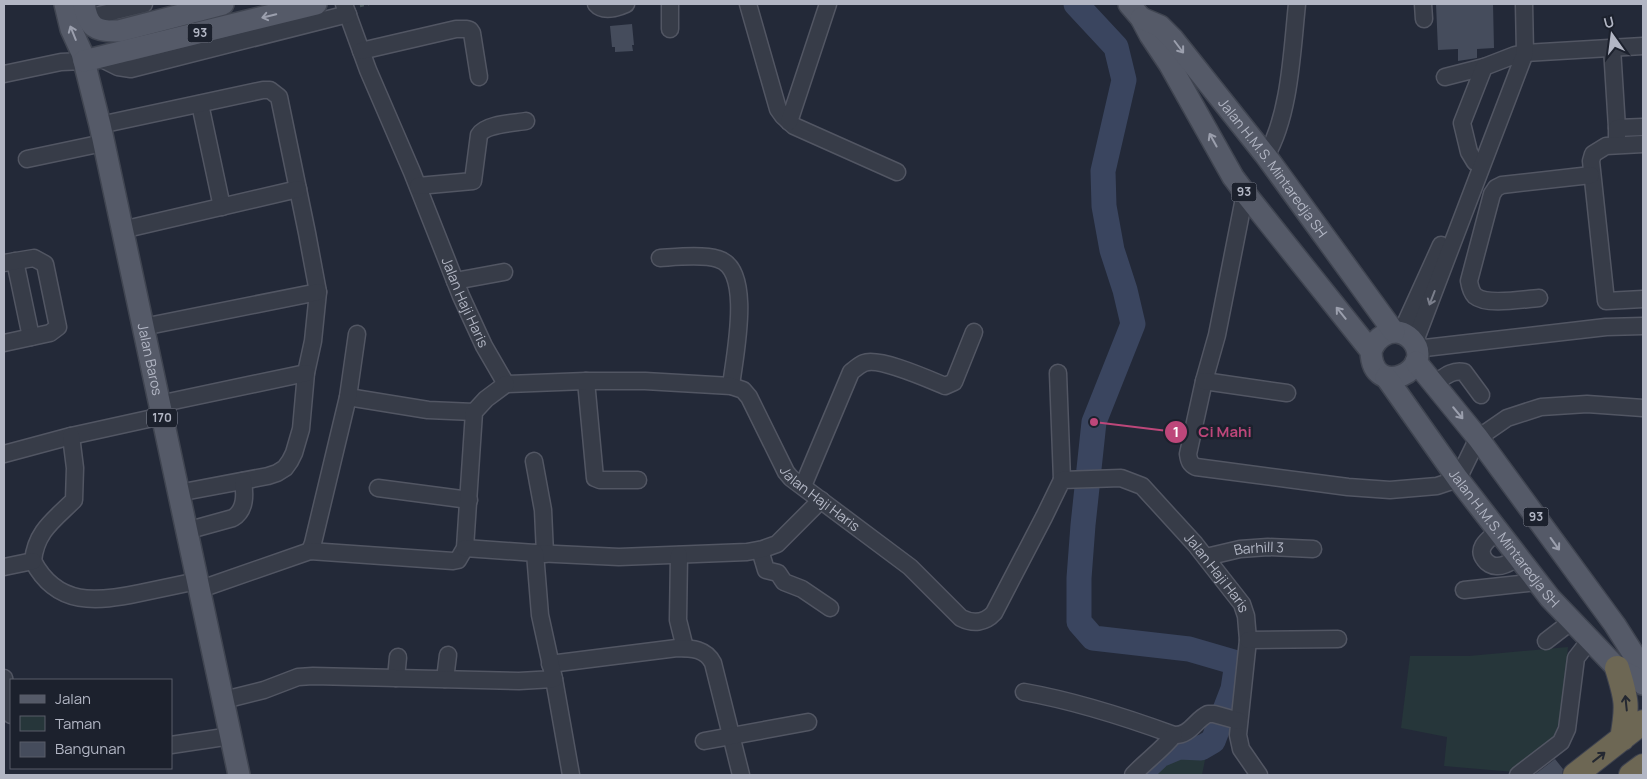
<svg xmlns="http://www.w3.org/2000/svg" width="1647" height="779" font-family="Manrope,sans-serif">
	<rect width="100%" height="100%" fill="#232938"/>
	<!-- green -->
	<path fill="#26363a" d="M1568 647 1562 714 1554 736 1514 772 1444 766 1447 737 1401 728 1410 656H1469Z
		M1188 750 1206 755 1202 775H1145L1175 754Z"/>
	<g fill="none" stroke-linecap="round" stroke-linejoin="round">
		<!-- river -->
		<path stroke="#3a455f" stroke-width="25" d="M1076 4 1116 47 1124 80 1103 171 1104 206 1112 250 1125 290 1133 324 1094 422 1083 525 1079 578V622L1093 638 1189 649 1237 663 1233 689 1213 741 1201 748 1179 747 1160 755 1144 770"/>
	</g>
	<!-- building -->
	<path fill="#454c5c" d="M1436 4H1493L1494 48 1477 49V58L1458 61V49L1438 50Z
		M632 24 634 45H632L633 51 615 52V47H612L610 26Z
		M1555 759 1563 769 1562 775H1534Z"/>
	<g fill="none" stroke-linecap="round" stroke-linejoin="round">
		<defs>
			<g id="minor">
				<path id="s1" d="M344 4 368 70 412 172 461 296 484 346 506 384"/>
				<path d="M596 4C603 12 617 8 626 4"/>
				<path d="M670 4V29"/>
				<path d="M748 4 778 109 783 116 794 126 897 172"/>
				<path d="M1423 4 1424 19"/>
				<path d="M87 18 144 4"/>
				<path d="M1612 48 1617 128"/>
				<path d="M361 51 456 29H467L470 30 472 33 479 77"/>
				<path d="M100 58 118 67 131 69 348 14"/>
				<path d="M4 74 61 62 84 61"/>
				<path d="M1445 77 1484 67"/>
				<path d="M200 104 222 207"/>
				<path d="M789 122 828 4"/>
				<path d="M100 125 263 90H270L279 97 307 233 318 292 313 341 306 373 301 429 294 453 290 461 285 468 277 473 268 476 178 493"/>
				<path d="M1617 139V128L1643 127"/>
				<path d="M1643 144 1606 146 1593 154 1591 161 1606 301 1643 299"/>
				<path d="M1266 156C1290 115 1292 51 1297 4"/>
				<path d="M27 159 103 143"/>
				<path d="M1475 162 1469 152 1462 123 1484 67 1515 55 1525 53 1643 46"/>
				<path d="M418 186 473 181 479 135C485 124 514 123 526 121"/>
				<path d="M1245 193 1217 335 1204 381 1188 454C1189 461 1190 464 1196 467L1348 487 1390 490 1437 486 1458 479 1478 438 1507 418 1541 407 1587 404 1643 408"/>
				<path d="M122 230 298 189"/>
				<path d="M660 258C676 257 703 254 718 259 754 269 734 358 731 386"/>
				<path d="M15 261 31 337"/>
				<path d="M4 263 34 258 45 264 58 327 50 333 4 343"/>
				<path d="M455 281 504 272"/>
				<path d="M1539 298C1523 299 1487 306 1475 296 1471 292 1470 287 1469 281L1492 194 1496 188 1502 185 1591 175"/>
				<path d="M143 327 318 292"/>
				<path d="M1401 333 1441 245"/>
				<path d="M1414 344 1525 53 1524 4"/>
				<path d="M1416 349 1606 327 1643 326"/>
				<path d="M1058 373 1062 480"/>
				<path d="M586 381 595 478 600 480H638"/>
				<path d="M1204 381 1287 393"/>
				<path id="s2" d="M506 384 586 381H645L731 386 743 390 749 397 786 472 791 478 910 567 961 618C973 624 985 623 994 613L1044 517 1062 480 1121 478 1142 486 1195 544 1242 604 1246 616 1248 640 1238 735 1241 749 1259 775"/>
				<path d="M1434 384C1443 378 1452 369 1464 372L1481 395"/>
				<path d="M348 397 428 410 474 412"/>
				<path d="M159 404 306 373"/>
				<path d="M4 454 71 436 162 416"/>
				<path d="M534 461 543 510 545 554"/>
				<path d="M803 486 851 372C855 369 859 365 864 363 879 357 928 379 945 386L954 382 974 332"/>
				<path d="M378 488 469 500"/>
				<path d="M186 531 233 518C246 510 245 494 243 481"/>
				<path d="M1498 531C1489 539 1475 548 1485 560 1487 563 1492 566 1496 566 1503 567 1512 561 1518 558"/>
				<path d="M760 550 766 570 778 573 784 582 802 589 830 608"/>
				<path d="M310 551 313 543 348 397 357 334"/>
				<path d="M535 553 619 557 747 552 763 549 777 544 821 500"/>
				<path d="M679 555 678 620 685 648"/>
				<path id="s3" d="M1206 557 1240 549 1268 547 1313 549"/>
				<path d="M33 561C57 607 97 602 140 593 159 589 178 585 197 581"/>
				<path d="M33 561C36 531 54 520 74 500L75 468 71 436"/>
				<path d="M4 567 33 561"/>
				<path d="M198 590 310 551 453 561 458 560 465 548 474 412 486 399 506 384"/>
				<path d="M1464 590 1537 582"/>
				<path d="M1248 640 1338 639"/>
				<path d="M1546 641 1572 621"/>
				<path d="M550 664 677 648C692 648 706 649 713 663L741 775"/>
				<path d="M4 678 11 715"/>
				<path d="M396 678 398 657"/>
				<path d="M445 679 448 655"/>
				<path d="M554 679 571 775"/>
				<path d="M1024 692C1075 701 1125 717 1174 735 1190 736 1195 720 1208 714H1214L1239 721"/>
				<path d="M224 700 264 690 298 677 313 676 519 681 554 679 540 615 535 553 465 548"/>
				<path d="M704 741 808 722"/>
				<path d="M171 745 231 736"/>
				<path d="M1133 775C1146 761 1162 750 1174 735"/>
				<path d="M1518 775 1561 742 1567 729 1576 658 1590 640"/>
			</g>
			<g id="major">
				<path id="s4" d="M65 4 71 29 82 53 100 125 239 775"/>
				<path d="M84 4C88 27 95 32 119 31L223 4"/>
				<path d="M1129 4 1141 18 1150 35 1170 65 1233 177 1245 193 1371 351C1372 402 1439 369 1411 339 1396 324 1377 335 1371 351"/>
				<path id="s5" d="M1141 18 1160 26 1173 39 1266 156 1394 332"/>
				<path d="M84 61 316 4"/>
				<path d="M1416 362 1478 438 1615 625 1636 658 1641 681 1643 684"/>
				<path id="s6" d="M1386 377 1458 479 1550 598 1617 668 1641 681"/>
			</g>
			<path id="highway" d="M1617 668C1627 700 1628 706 1622 739
				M1575 775 1643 722
				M1631 775 1643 766"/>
		</defs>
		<!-- minor casing -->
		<use href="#minor" stroke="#525663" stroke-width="19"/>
		<!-- major casing -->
		<use href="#major" stroke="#404551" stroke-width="24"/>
		<!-- highway casing -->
		<use href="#highway" stroke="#3f4350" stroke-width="26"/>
		<!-- path -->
		<path stroke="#435156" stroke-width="2.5" stroke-dasharray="4 4" stroke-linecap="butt" d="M360 6 369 4"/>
		<!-- minor -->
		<use href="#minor" stroke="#373c48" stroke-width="16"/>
		<!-- major -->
		<use href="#major" stroke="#555a68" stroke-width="21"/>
		<!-- highway -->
		<use href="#highway" stroke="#6d6754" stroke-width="24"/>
	</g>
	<!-- one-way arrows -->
	<defs><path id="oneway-shaft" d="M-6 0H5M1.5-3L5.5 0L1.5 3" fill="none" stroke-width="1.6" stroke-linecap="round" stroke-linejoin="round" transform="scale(1.25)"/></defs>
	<g stroke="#9b9fad">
		<use href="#oneway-shaft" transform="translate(269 16) rotate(166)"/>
		<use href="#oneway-shaft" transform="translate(73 33) rotate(-112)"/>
		<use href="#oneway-shaft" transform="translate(1179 47) rotate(53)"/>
		<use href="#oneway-shaft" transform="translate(1213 140) rotate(-119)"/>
		<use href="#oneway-shaft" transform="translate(1341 313) rotate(-129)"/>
		<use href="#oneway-shaft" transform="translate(1458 413) rotate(50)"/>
		<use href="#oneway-shaft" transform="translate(1555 544) rotate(54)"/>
	</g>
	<use stroke="#7b7f8c" href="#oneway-shaft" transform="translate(1432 298) rotate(111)"/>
	<g stroke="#242831">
		<use href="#oneway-shaft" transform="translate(1626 703) rotate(-96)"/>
		<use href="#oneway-shaft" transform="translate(1599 757) rotate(-38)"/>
	</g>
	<g text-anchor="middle" stroke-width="5" stroke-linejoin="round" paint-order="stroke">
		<!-- shield labels -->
		<g fill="#1c212d" stroke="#858997" stroke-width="1">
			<rect x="187.5" y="23.5" width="25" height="19" rx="4"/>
			<rect x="1231.5" y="182.5" width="25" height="19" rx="4"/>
			<rect x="147" y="408.5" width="30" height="19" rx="4"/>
			<rect x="1523.5" y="507.5" width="25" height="19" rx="4"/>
		</g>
		<g font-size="12" font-weight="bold" fill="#b2b6c4">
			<text x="200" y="37">93</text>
			<text x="1244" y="196">93</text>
			<text x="162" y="422">170</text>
			<text x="1536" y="521">93</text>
		</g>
		<!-- street labels -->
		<g font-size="14" fill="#b2b6c4" stroke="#1c212d">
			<text dy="5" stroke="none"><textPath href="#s5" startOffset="202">Jalan H.M.S. Mintaredja SH</textPath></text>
			<text dy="5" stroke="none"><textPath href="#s1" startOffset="322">Jalan Haji Haris</textPath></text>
			<text dy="5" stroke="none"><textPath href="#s4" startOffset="366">Jalan Baros</textPath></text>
			<text dy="5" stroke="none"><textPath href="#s2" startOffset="374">Jalan Haji Haris</textPath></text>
			<text dy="5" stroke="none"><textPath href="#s6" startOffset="200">Jalan H.M.S. Mintaredja SH</textPath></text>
			<text dy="5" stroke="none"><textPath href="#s3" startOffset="54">Barhill 3</textPath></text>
			<text dy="5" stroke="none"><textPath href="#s2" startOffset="941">Jalan Haji Haris</textPath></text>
		</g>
	</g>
	<!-- callouts -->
	<path fill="none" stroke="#bd477a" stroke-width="2" d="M1094 422L1176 432"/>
	<g fill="#bd477a" stroke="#1c212d" stroke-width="2">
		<circle cx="1094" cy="422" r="5"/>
		<circle cx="1176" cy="432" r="12"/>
	</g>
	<g font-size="15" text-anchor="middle" font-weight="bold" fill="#fff">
		<text x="1176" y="437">1</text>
	</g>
	<g font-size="15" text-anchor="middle" font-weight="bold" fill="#bd477a" stroke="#1c212d" stroke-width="5" stroke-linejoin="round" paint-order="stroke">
		<text x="1225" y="437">Ci Mahi</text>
	</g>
	<!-- border -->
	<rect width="1647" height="779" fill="none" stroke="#b2b6c4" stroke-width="10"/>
	<!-- legend -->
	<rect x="10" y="679" width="162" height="90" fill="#1c212d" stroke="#585d69"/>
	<rect x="20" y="695" width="25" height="8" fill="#555a68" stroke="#585d69"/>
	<text x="55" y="704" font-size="15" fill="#b2b6c4">Jalan</text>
	<rect x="20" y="716" width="25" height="15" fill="#26363a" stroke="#585d69"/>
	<text x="55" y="729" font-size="15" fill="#b2b6c4">Taman</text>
	<rect x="20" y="742" width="25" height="15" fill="#454c5c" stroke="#585d69"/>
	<text x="55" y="754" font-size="15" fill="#b2b6c4">Bangunan</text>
	<!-- north arrow -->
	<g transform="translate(1612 35) rotate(346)" stroke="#1c212d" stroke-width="4" paint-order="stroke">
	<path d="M0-4L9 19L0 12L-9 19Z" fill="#b2b6c4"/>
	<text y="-8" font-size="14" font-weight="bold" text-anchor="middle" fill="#b2b6c4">U</text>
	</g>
</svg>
